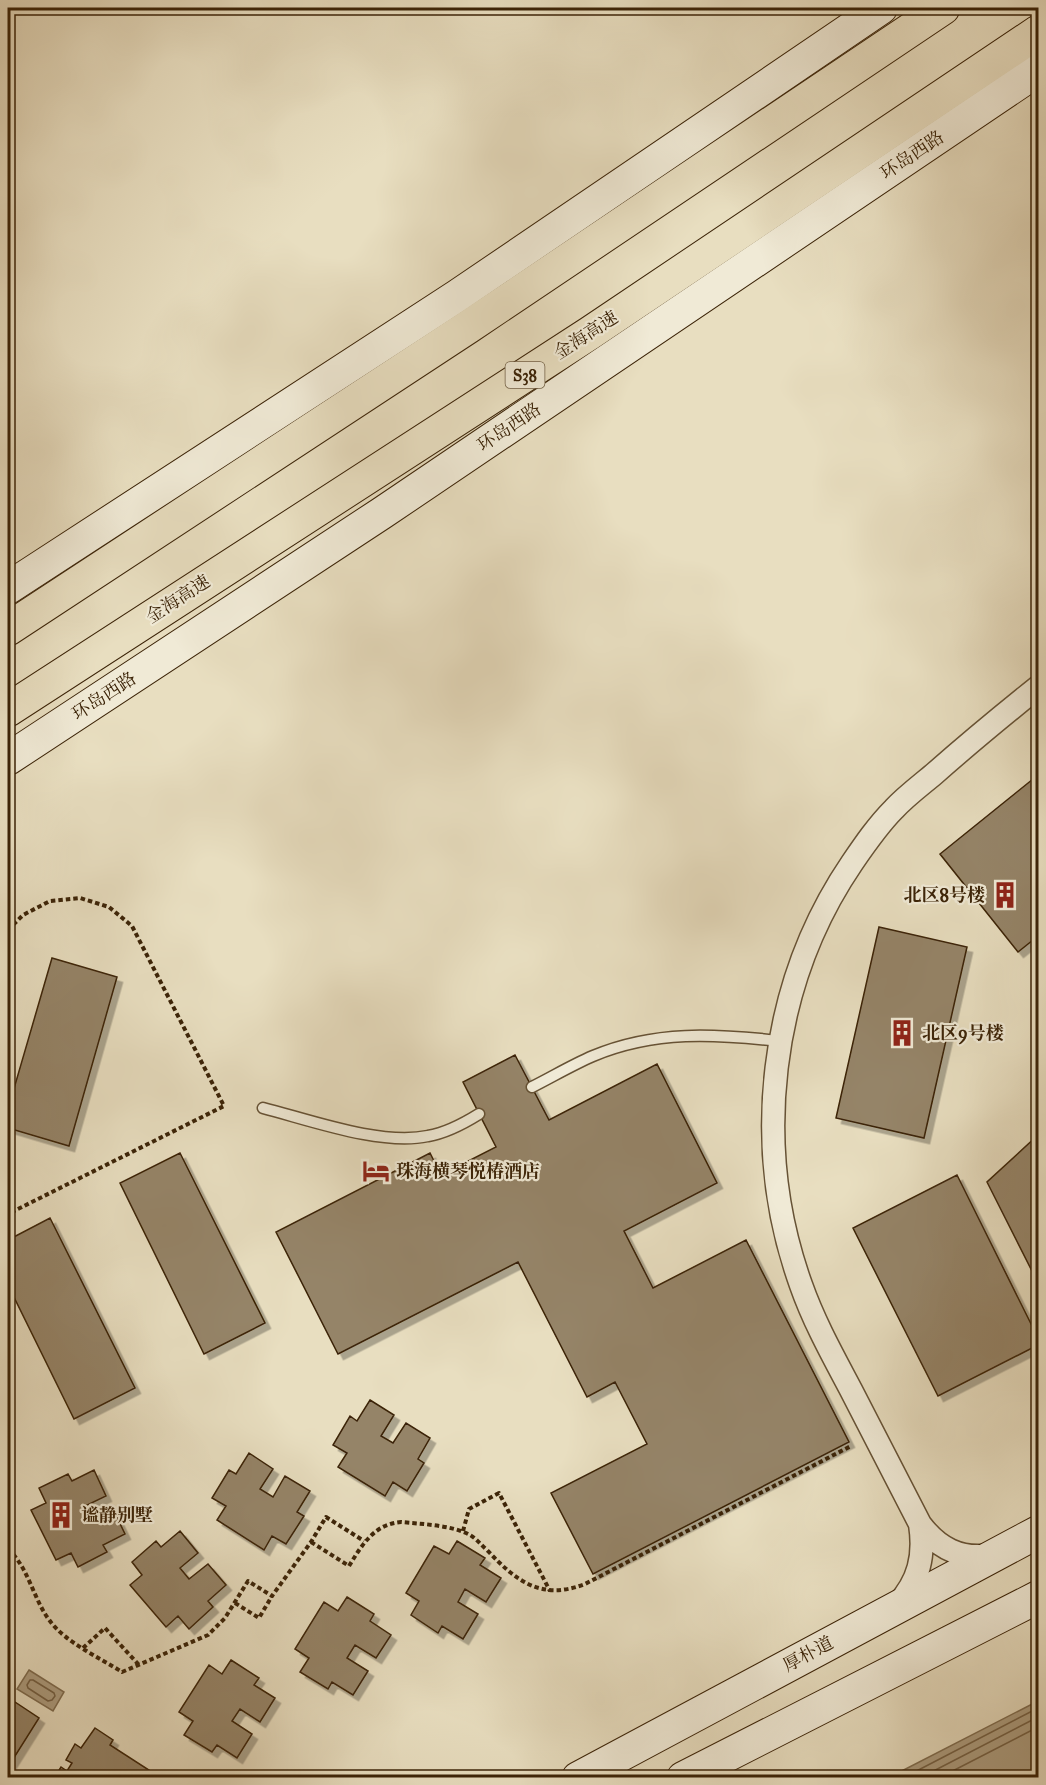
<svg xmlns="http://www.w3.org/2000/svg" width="1046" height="1785" font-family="'IM FELL Great Primer','Noto Serif SC',serif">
	<defs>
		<filter id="shadow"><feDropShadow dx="5.5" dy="5.5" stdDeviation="0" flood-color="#0004"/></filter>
	</defs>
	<rect width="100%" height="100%" fill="#e8dec0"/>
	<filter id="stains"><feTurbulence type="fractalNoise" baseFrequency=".00333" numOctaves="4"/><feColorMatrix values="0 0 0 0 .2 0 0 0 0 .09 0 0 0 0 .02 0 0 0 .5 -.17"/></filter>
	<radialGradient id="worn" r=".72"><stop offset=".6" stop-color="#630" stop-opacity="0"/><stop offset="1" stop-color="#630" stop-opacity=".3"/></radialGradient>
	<!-- water -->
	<path fill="#ad9e81" stroke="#7f6d50" stroke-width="1.5" d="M29 1670 64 1692 53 1711 17 1689Z
		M1038 1701V1773L1031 1777H890Z"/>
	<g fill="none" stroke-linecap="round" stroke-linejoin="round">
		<!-- shore -->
		<path stroke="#746044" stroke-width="1.5" d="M30 1680H33L54 1693 55 1696 52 1700 48 1701 28 1688 27 1685Z
			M903 1778 1038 1708
			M920 1778 1038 1717
			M939 1778 1038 1727"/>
	</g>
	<!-- building -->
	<path fill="#958467" stroke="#3b2307" stroke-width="1.5" filter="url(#shadow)" d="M1038 775V936L1018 952 940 854Z
		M879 927 967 947 924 1138 836 1118Z
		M52 958 117 977 69 1146 8 1128V1109Z
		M515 1055 549 1120 657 1064 717 1183 624 1231 653 1288 746 1240 849 1442 593 1574 551 1493 647 1444 615 1382 587 1397 518 1262 338 1354 276 1232 430 1153 441 1175 496 1147 463 1082Z
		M1038 1135V1283L987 1182Z
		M180 1153 265 1323 204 1354 120 1183Z
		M957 1175 1038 1338V1345L938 1396 853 1228Z
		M50 1218 135 1388 74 1419 8 1285V1240Z
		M370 1400 394 1415 381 1436 393 1443 406 1423 430 1438 418 1459 424 1463 407 1491 393 1482 385 1496 338 1467 347 1453 333 1445 350 1416 357 1421Z
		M249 1453 273 1469 260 1489 273 1497 285 1476 310 1491 297 1512 304 1516 286 1544 272 1536 264 1550 217 1520 226 1506 212 1498 229 1470 236 1474Z
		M94 1470 106 1496 85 1506 91 1520 113 1509 125 1534 103 1545 107 1552 78 1567 71 1553 56 1560 31 1510 46 1503 39 1488 68 1474 72 1481Z
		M180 1531 198 1553 180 1568 189 1579 208 1564 226 1585 208 1601 213 1607 189 1629 178 1616 166 1627 130 1585 142 1575 132 1562 156 1541 161 1547Z
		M457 1541 485 1558 480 1565 501 1578 486 1602 465 1589 458 1602 478 1614 463 1639 442 1626 438 1633 411 1615 419 1601 406 1593 434 1546 449 1554Z
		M347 1597 374 1614 370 1621 391 1635 376 1658 355 1645 347 1658 368 1671 353 1695 332 1682 328 1689 300 1672 309 1658 295 1649 324 1602 338 1611Z
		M231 1660 259 1678 254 1685 275 1698 260 1722 240 1709 232 1721 252 1734 237 1758 217 1745 212 1752 184 1735 193 1721 179 1712 209 1665 222 1674Z
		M12 1700 39 1718 10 1764 8 1763V1707Z
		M95 1728 113 1740 110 1745 152 1772 149 1778H100L92 1773 89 1778H54L61 1767 67 1771 72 1763 66 1760 75 1744 81 1748Z"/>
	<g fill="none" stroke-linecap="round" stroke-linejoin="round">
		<defs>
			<path id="lane" d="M532 1087C552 1077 572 1065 593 1056 655 1030 715 1034 780 1041
				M263 1108C310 1120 381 1146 428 1136 446 1133 463 1124 479 1114"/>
			<path id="street" d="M991 1555C960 1560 938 1548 920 1524 897 1479 874 1435 851 1390 833 1356 814 1322 801 1285 751 1146 769 985 852 863 865 844 878 825 894 809 906 796 921 785 934 774 968 744 1003 715 1038 687
				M897 1605C919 1581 925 1556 920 1524"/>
			<path id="secondary" d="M8 588 457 296 881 8
				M8 759 382 513 1038 70
				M578 1778 1038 1532
				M683 1778 1038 1597"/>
			<path id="highway" d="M8 629 468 327 943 8
				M8 710 590 333 1038 32"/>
		</defs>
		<!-- lane casing -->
		<use href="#lane" stroke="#665235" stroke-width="13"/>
		<!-- street casing -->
		<use href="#street" stroke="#665235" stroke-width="25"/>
		<!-- secondary casing -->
		<use href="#secondary" stroke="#3b2307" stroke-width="34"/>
		<!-- highway casing -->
		<use href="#highway" stroke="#3b2307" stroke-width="35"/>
		<!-- path -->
		<path stroke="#3b2307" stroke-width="4" stroke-dasharray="4.5 3" stroke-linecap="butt" d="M8 930 23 915 50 901 80 898 109 907 132 926 224 1106 8 1214
			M463 1531 469 1509 499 1493 550 1591
			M311 1542 349 1566C362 1545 374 1524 401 1522 421 1524 452 1525 470 1535 477 1539 481 1545 487 1550 516 1581 541 1601 585 1584L851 1446
			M8 1549C29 1568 33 1599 50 1621 65 1642 100 1658 122 1672L208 1635 225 1618 248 1581 272 1596 311 1542 326 1517 364 1541
			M235 1603 259 1618 272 1596
			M83 1648 105 1628 139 1665"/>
		<!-- lane -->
		<use href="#lane" stroke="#f0ead6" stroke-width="10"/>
		<!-- street -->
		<use href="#street" stroke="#f0ead6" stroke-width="22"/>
		<!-- secondary -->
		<use href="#secondary" stroke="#f0ead6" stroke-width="32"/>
		<!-- highway -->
		<use href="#highway" stroke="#e8dec0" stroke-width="33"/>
	</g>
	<!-- icons -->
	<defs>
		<symbol id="building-bare" viewBox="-9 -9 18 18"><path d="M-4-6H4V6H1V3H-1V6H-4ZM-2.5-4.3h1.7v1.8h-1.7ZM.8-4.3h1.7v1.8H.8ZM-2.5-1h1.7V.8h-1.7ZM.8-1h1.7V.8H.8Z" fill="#8f2418" stroke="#f0ead6" stroke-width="2.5" paint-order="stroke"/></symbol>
		<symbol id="hotel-bare" viewBox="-9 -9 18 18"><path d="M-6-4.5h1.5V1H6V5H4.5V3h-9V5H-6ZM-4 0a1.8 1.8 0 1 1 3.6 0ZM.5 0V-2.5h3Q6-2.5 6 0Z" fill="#8f2418" stroke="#f0ead6" stroke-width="2.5" paint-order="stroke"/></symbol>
	</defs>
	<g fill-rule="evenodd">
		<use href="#building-bare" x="986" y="876" width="38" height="38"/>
		<use href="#building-bare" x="883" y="1014" width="38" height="38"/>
		<use href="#hotel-bare" x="357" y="1152" width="38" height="38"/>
		<use href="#building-bare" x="42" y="1496" width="38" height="38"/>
	</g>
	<g text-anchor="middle" stroke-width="4.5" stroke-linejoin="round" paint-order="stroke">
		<!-- shield labels -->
		<rect fill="#f0ead6" stroke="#715f45" stroke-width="1.5" x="505.5" y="362" width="39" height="26" rx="4.5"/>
		<g font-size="16" font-weight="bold" fill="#3b2307">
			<text x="525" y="381">S38</text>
		</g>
		<!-- street labels -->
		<g font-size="18" fill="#3b2307" stroke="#f0ead6">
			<text transform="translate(912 155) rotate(-34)" y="6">环岛西路</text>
			<text transform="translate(586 335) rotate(-33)" y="6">金海高速</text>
			<text transform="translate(509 427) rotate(-34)" y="6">环岛西路</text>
			<text transform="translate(178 599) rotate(-33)" y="6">金海高速</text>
			<text transform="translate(104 696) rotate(-33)" y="6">环岛西路</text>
			<text transform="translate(808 1654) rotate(-28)" y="6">厚朴道</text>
		</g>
		<!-- poi labels -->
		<g font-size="18" font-weight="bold" fill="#3b2307" stroke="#f0ead6" text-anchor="start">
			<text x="985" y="901" text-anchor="end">北区8号楼</text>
			<text x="922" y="1039">北区9号楼</text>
			<text x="396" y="1177">珠海横琴悦椿酒店</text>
			<text x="81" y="1521">谧静别墅</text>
		</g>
	</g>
	<!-- margin -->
	<rect width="1046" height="1785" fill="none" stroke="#e8dec0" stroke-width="30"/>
	<rect x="9" y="9" width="1028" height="1767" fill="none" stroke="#3b2307" stroke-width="3"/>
	<rect x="15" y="15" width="1016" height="1755" fill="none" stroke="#3b2307" stroke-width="1.5"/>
	<rect width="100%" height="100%" filter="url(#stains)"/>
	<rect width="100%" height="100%" fill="url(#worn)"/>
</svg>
